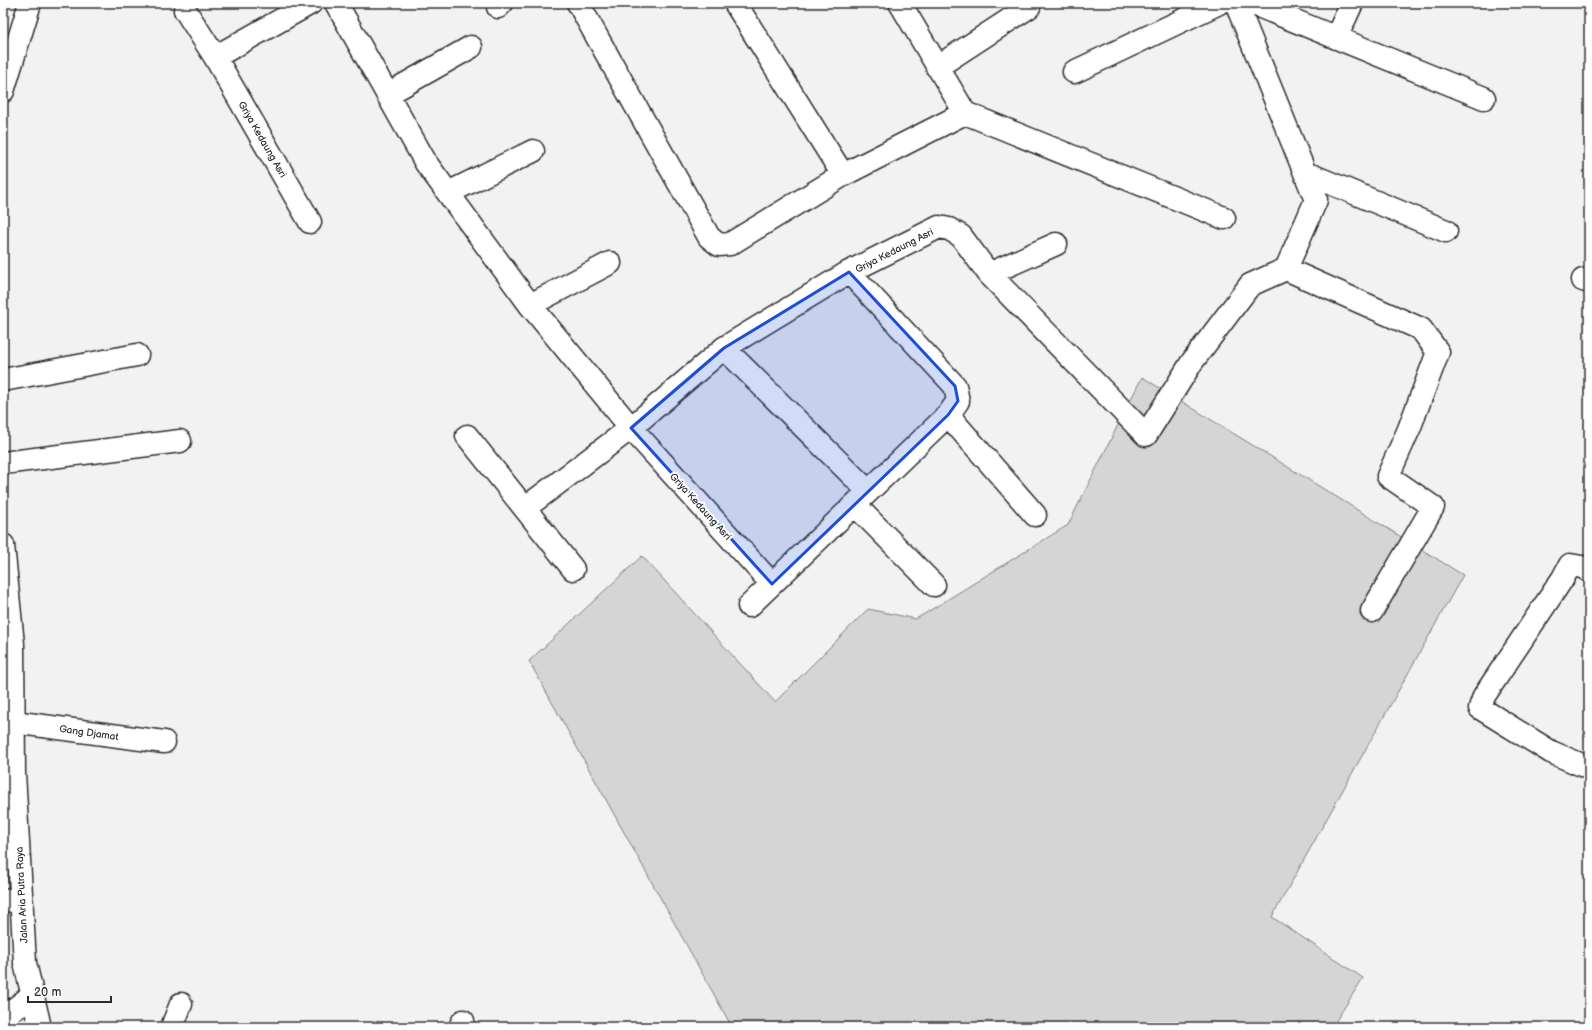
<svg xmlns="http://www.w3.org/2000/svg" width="1592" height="1030" font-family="'Balsamiq Sans',sans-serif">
	<rect width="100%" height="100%" fill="#f2f2f2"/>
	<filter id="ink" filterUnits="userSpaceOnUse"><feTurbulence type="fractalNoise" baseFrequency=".025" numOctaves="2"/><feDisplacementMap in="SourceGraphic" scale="8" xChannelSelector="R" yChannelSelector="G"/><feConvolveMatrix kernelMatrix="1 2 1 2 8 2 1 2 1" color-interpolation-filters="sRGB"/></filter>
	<g filter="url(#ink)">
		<!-- green -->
		<path fill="#d5d5d5" stroke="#808080" d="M1142 377 1463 575 1272 917 1363 978 1332 1027H732L529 661 642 556 775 702 868 609 916 619 1068 525Z"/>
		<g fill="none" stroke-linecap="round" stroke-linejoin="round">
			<defs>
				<path id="street" d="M336 3 426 163 530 305 631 428 772 584
					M578 3 709 237 719 245 730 244 843 175 965 113
					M735 3 843 175
					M900 3 965 113 1224 218
					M1251 3 1484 98
					M498 7 502 3
					M185 10 215 57 310 222
					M1336 38 1352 3
					M215 57 311 3
					M937 67 1029 7
					M1074 72 1219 3
					M3 91 30 3
					M388 94 471 47
					M1306 173 1446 231
					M448 193 533 151
					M1286 269 1421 329 1438 352 1409 429 1388 476 1433 507 1372 611
					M989 274 1056 244
					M1583 280 1589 282
					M530 305 610 263
					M724 348 868 491
					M3 380 137 355
					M948 415 1035 515
					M467 436 573 569
					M3 463 180 441
					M855 505 934 585
					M525 508 631 428 724 348 849 272 939 227 949 229 961 236 989 274 1146 435 1192 362 1250 285 1286 269 1316 200 1236 3
					M1589 571 1582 567 1570 565 1563 578 1484 696 1480 708 1551 752 1589 768
					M749 606 948 415 958 401 955 386 849 272
					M13 722 164 742
					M3 899 22 903
					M3 1018 32 995
					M172 1027 181 1004
					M460 1027 463 1021"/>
				<path id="secondary" d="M3 545 13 644 14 773 25 963 40 1027"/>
			</defs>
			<!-- street casing -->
			<use href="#street" stroke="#2b2b2b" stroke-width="25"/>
			<!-- secondary casing -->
			<use href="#secondary" stroke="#2b2b2b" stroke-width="25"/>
			<!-- street -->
			<use href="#street" stroke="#fff" stroke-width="22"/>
			<!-- secondary -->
			<use href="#secondary" stroke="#fff" stroke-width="22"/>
		</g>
	</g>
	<!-- marked area -->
	<path fill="#1d4ed8" fill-opacity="0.2" stroke="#1d4ed8" stroke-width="3" stroke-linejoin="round" d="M849 272 955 386 958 401 948 415 772 584 631 428 724 348Z"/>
	<g text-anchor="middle" stroke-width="4" stroke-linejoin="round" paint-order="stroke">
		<!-- street labels -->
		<g font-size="10" fill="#2b2b2b" stroke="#fff">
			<text transform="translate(263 139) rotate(60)" y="4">Griya Kedaung Asri</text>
			<text transform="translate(894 250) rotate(-27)" y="4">Griya Kedaung Asri</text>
			<text transform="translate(701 506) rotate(48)" y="4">Griya Kedaung Asri</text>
			<text transform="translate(89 732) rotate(8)" y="4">Gang Djamat</text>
			<text transform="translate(21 895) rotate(-93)" y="4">Jalan Aria Putra Raya</text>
		</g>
	</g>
	<!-- margin -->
	<rect width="1592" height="1030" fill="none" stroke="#fff" stroke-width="16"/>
	<rect x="8" y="8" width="1576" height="1014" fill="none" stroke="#2b2b2b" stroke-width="1.5" filter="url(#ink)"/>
	<!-- scale -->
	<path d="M28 996v6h83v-6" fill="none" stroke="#2b2b2b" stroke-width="2"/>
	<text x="34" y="996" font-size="12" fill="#2b2b2b" stroke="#ffffff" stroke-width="3" paint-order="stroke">20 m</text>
</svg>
